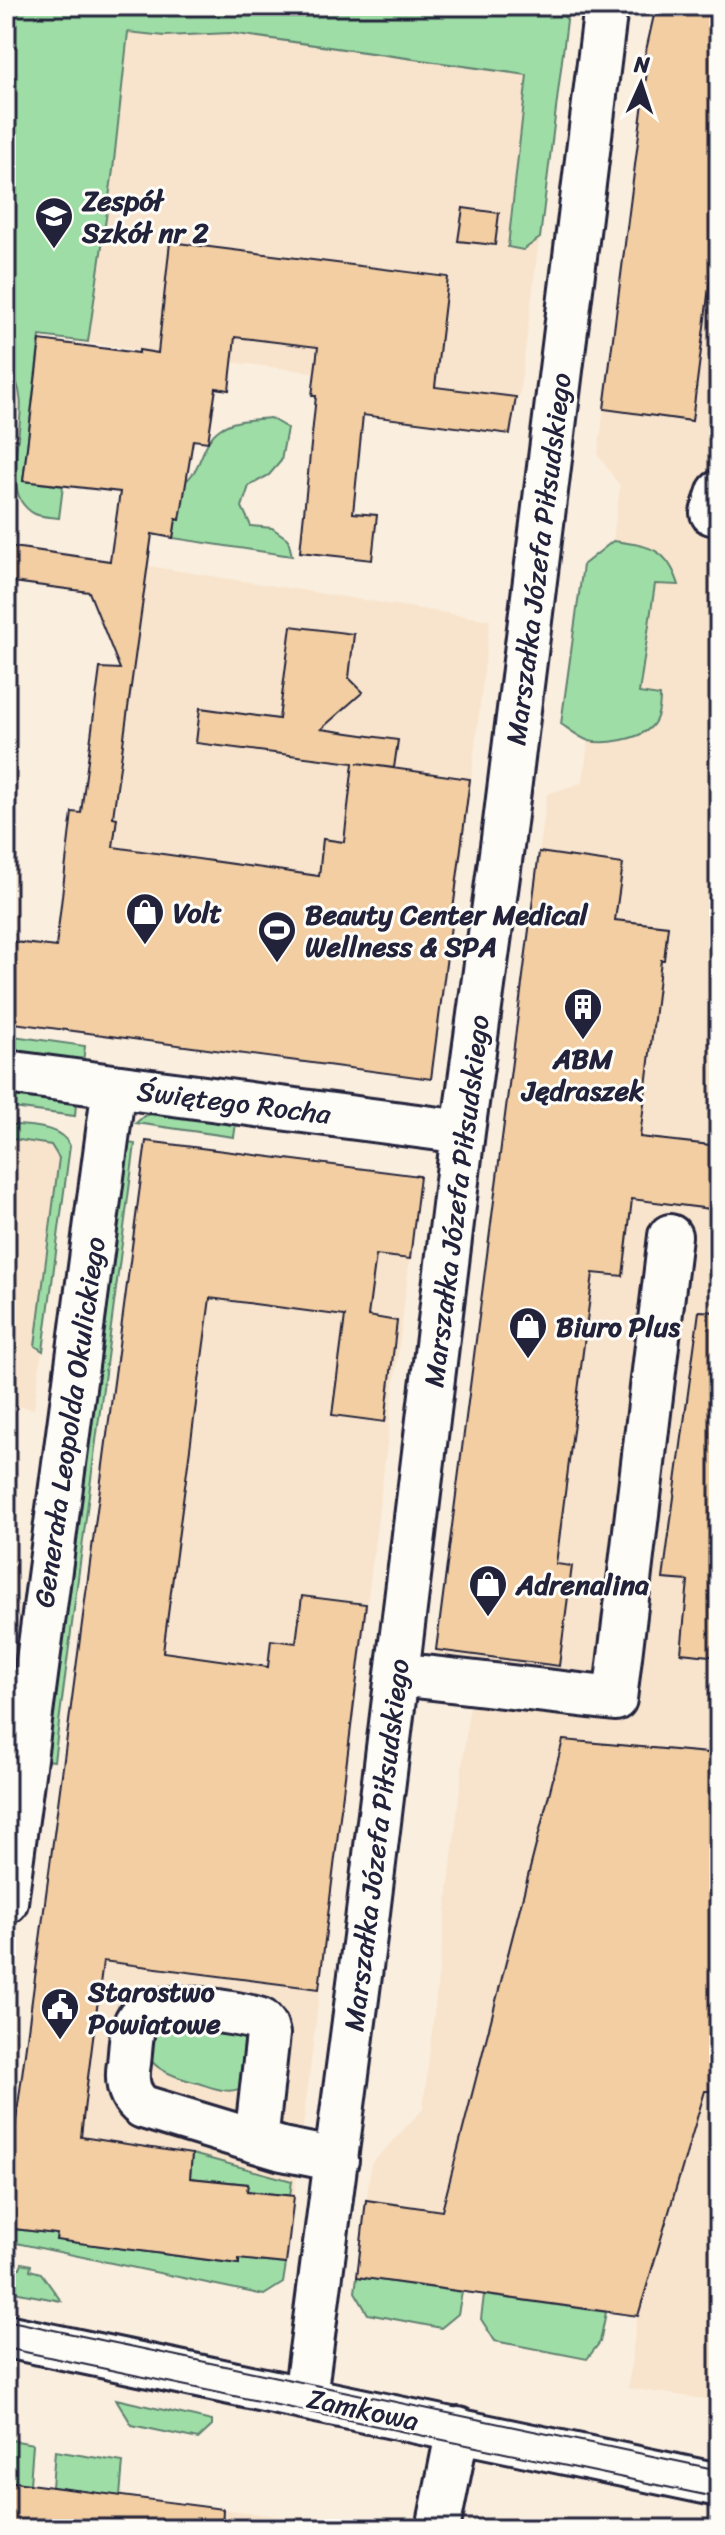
<svg xmlns="http://www.w3.org/2000/svg" width="725" height="2535" font-family="Sriracha,sans-serif">
	<rect width="100%" height="100%" fill="#faeede"/>
	<filter id="ink" filterUnits="userSpaceOnUse"><feTurbulence type="fractalNoise" baseFrequency=".0125" numOctaves="2"/><feDisplacementMap in="SourceGraphic" scale="16" xChannelSelector="R" yChannelSelector="G"/><feConvolveMatrix kernelMatrix="1 2 1 2 8 2 1 2 1" color-interpolation-filters="sRGB"/></filter>
	<g filter="url(#ink)">
		<!-- built -->
		<path fill="#f8e4cc" d="M6 6H569L519 398 174 355 6 331Z
			M655 6H719V2401L628 2388 637 2316 357 2277 371 2164 423 2109 472 1683 432 1678 547 794 583 782 588 741 561 724 583 565 613 541 620 486 598 455Z
			M148 566 490 620 462 857 431 1079 87 1032Z
			M6 1124 55 1130 65 1136 70 1146 34 1409 6 1404Z
			M146 1141 420 1176 286 2264 240 2259 239 2264 56 2240V2234L6 2228V2199Z
			M6 2481 162 2501 374 2529H6Z"/>
		<!-- green -->
		<path fill="#9edea6" stroke="#608070" stroke-width="2" d="M6 6H534C546 8 560 8 567 20L540 238 523 250 508 247 527 75 230 33 165 36 128 32 113 170 88 342 40 336 23 481 63 486 59 518C52 517 41 517 35 514 30 512 24 506 21 501 0 459 41 404 6 365Z
			M270 418 287 428 281 461 269 475 249 486 242 507 251 526 272 528 288 539 292 556 173 538 176 519H180L174 488C205 476 197 445 220 429 234 419 254 420 270 418Z
			M613 541C649 546 667 547 679 585L655 584 639 693 660 696C660 706 659 719 651 727 640 739 605 745 589 741 580 738 570 730 561 724L583 565Z
			M6 1035 85 1046 83 1062 6 1051Z
			M6 1093 76 1103 75 1116 6 1107Z
			M158 1112 236 1123 234 1137 136 1123 144 1116Z
			M6 1124C28 1127 60 1124 70 1146L43 1351 35 1346 59 1158 51 1145 6 1138Z
			M128 1143 135 1144 54 1761 47 1760Z
			M159 2025 245 2034 249 2042 243 2087C228 2096 210 2086 194 2082 164 2074 128 2059 159 2025Z
			M192 2154 292 2181 290 2196 247 2191V2184L190 2178Z
			M6 2228 57 2234 56 2240 238 2264 239 2259 286 2264 283 2283 264 2295 11 2242Z
			M22 2263 31 2265 30 2270 41 2273 61 2301 19 2293 6 2287V2265L20 2268Z
			M357 2277 462 2292 458 2314 441 2328 368 2314 355 2292Z
			M484 2295 606 2312 600 2342 587 2359 495 2341 481 2319Z
			M116 2399 212 2421V2426L198 2439 132 2425Z
			M6 2439 33 2444 30 2484 6 2481Z
			M55 2451 123 2462 120 2496 52 2487Z"/>
		<!-- building -->
		<path fill="#f2cea2" stroke="#22223b" stroke-width="2" d="M656 6H719V209L692 421 604 409 649 55H645Z
			M463 208 499 213 495 245 458 241Z
			M170 242 448 277 435 387 516 397 510 434 363 415 353 513 377 515 372 560 300 552 316 396H312L318 347 235 337 229 390 216 388 208 442 193 440 180 520 176 519 173 538 152 534 113 817 117 818 113 847 319 876 323 839 344 842 353 763 196 743 200 708 279 719 291 626 354 634 349 678 363 692 321 729 398 740 394 768 357 763 470 779 431 1079 6 1022V941L56 947 72 812 81 813 100 668 120 669 89 592 6 581V546L110 561 120 492 23 481 40 340 139 353V350L158 353Z
			M539 852 623 864 615 920 668 926 664 960H661L640 1137 719 1146V1210L632 1199 623 1276 593 1273 556 1564 572 1566 559 1666 436 1650Z
			M146 1141 420 1176 410 1259 376 1255 368 1316 397 1321 385 1422 332 1415 345 1316 210 1298 163 1652 268 1667 271 1640 296 1643 302 1596 366 1604 319 1989 103 1961 86 2093 81 2137 192 2154 190 2178 248 2184 247 2191 294 2196 286 2264 239 2259V2264L56 2240 57 2234 6 2228V2196Z
			M699 1311 719 1312V1657L681 1653 688 1581 663 1579Z
			M563 1740 719 1754V2091H705L638 2316 357 2277 366 2200 442 2211Z
			M6 2481 223 2509 222 2529H6Z"/>
		<g fill="none" stroke-linecap="round" stroke-linejoin="round">
			<defs>
				<path id="minor" d="M712 513 719 492
					M6 1072 463 1132
					M398 1674 615 1699 670 1236
					M6 1902 114 1086
					M256 2141 268 2034 266 2026 261 2020C239 2012 157 2000 140 2016 130 2026 131 2049 129 2063 126 2081 128 2096 143 2107L282 2149 337 2160
					M6 2336 719 2485
					M305 2397 366 1929 463 1132 503 839 606 6
					M438 2529 458 2429"/>
			</defs>
			<!-- minor casing -->
			<use href="#minor" stroke="#22223b" stroke-width="48"/>
			<!-- minor -->
			<use href="#minor" stroke="#fdfcf7" stroke-width="42"/>
			<!-- tram -->
			<path stroke="#22223b" stroke-width="2" d="M6 2320 719 2470
				M6 2348 719 2498"/>
		</g>
	</g>
	<!-- icons -->
	<defs>
		<symbol id="school-pin" viewBox="-11 -11 22 30"><path d="M0 17L-7.5 6A9.5 9.5 0 1 1 7.5 6Z" fill="#22223b" stroke="#fdfcf7"/><path d="M0-5L7-2L0 1L-7-2ZM-4 1L0 2.5L4 1V4Q0 6-4 4Z" fill="#fff"/></symbol>
		<symbol id="shop-pin" viewBox="-11 -11 22 30"><path d="M0 17L-7.5 6A9.5 9.5 0 1 1 7.5 6Z" fill="#22223b" stroke="#fdfcf7"/><path d="M-5-2.5h2.3a2.7 3.5 0 0 1 5.4 0H5L5.5 6h-11ZM-1.5-2.5h3a1.5 2.3 0 0 0-3 0Z" fill="#fff"/></symbol>
		<symbol id="stadium-pin" viewBox="-11 -11 22 30"><path d="M0 17L-7.5 6A9.5 9.5 0 1 1 7.5 6Z" fill="#22223b" stroke="#fdfcf7"/><path d="M0-5a6.5 5 0 1 0 0 10a6.5 5 0 1 0 0-10ZM-3.5-1.8h7v3.6h-7Z" fill="#fff"/></symbol>
		<symbol id="building-pin" viewBox="-11 -11 22 30"><path d="M0 17L-7.5 6A9.5 9.5 0 1 1 7.5 6Z" fill="#22223b" stroke="#fdfcf7"/><path d="M-4-6H4V6H1V3H-1V6H-4ZM-2.5-4.3h1.7v1.8h-1.7ZM.8-4.3h1.7v1.8H.8ZM-2.5-1h1.7V.8h-1.7ZM.8-1h1.7V.8H.8Z" fill="#fff"/></symbol>
		<symbol id="civic-pin" viewBox="-11 -11 22 30"><path d="M0 17L-7.5 6A9.5 9.5 0 1 1 7.5 6Z" fill="#22223b" stroke="#fdfcf7"/><path d="M-.6-6.5H3V-4.5H.6V-3L4-1V1h2V6H-6V1h2V-1L-.6-3ZM-1.2 2.5V6h2.4V2.5Z" fill="#fff"/></symbol>
	</defs>
	<g fill-rule="evenodd">
		<use href="#school-pin" x="32" y="194" width="44" height="60"/>
		<use href="#shop-pin" x="123" y="890" width="44" height="60"/>
		<use href="#stadium-pin" x="255" y="908" width="44" height="60"/>
		<use href="#building-pin" x="561" y="985" width="44" height="60"/>
		<use href="#shop-pin" x="506" y="1304" width="44" height="60"/>
		<use href="#shop-pin" x="466" y="1562" width="44" height="60"/>
		<use href="#civic-pin" x="38" y="1985" width="44" height="60"/>
	</g>
	<g text-anchor="middle" stroke-width="6" stroke-linejoin="round" paint-order="stroke">
		<!-- poi labels -->
		<g font-size="28" font-weight="bold" fill="#22223b" stroke="#fdfcf7" text-anchor="start">
			<text x="82" y="210">Zespół<tspan x="82" dy="32">Szkół nr 2</tspan></text>
			<text x="173" y="922">Volt</text>
			<text x="305" y="924">Beauty Center Medical<tspan x="305" dy="32">Wellness &amp; SPA</tspan></text>
			<text x="583" y="1068" text-anchor="middle">ABM<tspan x="583" dy="32">Jędraszek</tspan></text>
			<text x="556" y="1336">Biuro Plus</text>
			<text x="516" y="1594">Adrenalina</text>
			<text x="88" y="2001">Starostwo<tspan x="88" dy="32">Powiatowe</tspan></text>
		</g>
		<!-- street labels -->
		<g font-size="28" fill="#22223b" stroke="#fdfcf7">
			<text transform="translate(538 559) rotate(-83)" y="10">Marszałka Józefa Piłsudskiego</text>
			<text transform="translate(234 1102) rotate(7)" y="10">Świętego Rocha</text>
			<text transform="translate(456 1201) rotate(-83)" y="10">Marszałka Józefa Piłsudskiego</text>
			<text transform="translate(69 1422) rotate(-82)" y="10">Generała Leopolda Okulickiego</text>
			<text transform="translate(376 1845) rotate(-83)" y="10">Marszałka Józefa Piłsudskiego</text>
			<text transform="translate(363 2409) rotate(12)" y="10">Zamkowa</text>
		</g>
	</g>
	<!-- margin -->
	<rect width="725" height="2535" fill="none" stroke="#fdfcf7" stroke-width="32"/>
	<rect x="16" y="16" width="693" height="2503" fill="none" stroke="#22223b" stroke-width="3" filter="url(#ink)"/>
	<!-- north arrow -->
	<g transform="translate(641 84) rotate(3)" stroke="#fdfcf7" stroke-width="6" paint-order="stroke">
	<path d="M0-6L14 30L0 20L-14 30Z" fill="#22223b"/>
	<text y="-12" font-size="22" font-weight="bold" text-anchor="middle" fill="#22223b">N</text>
	</g>
</svg>
